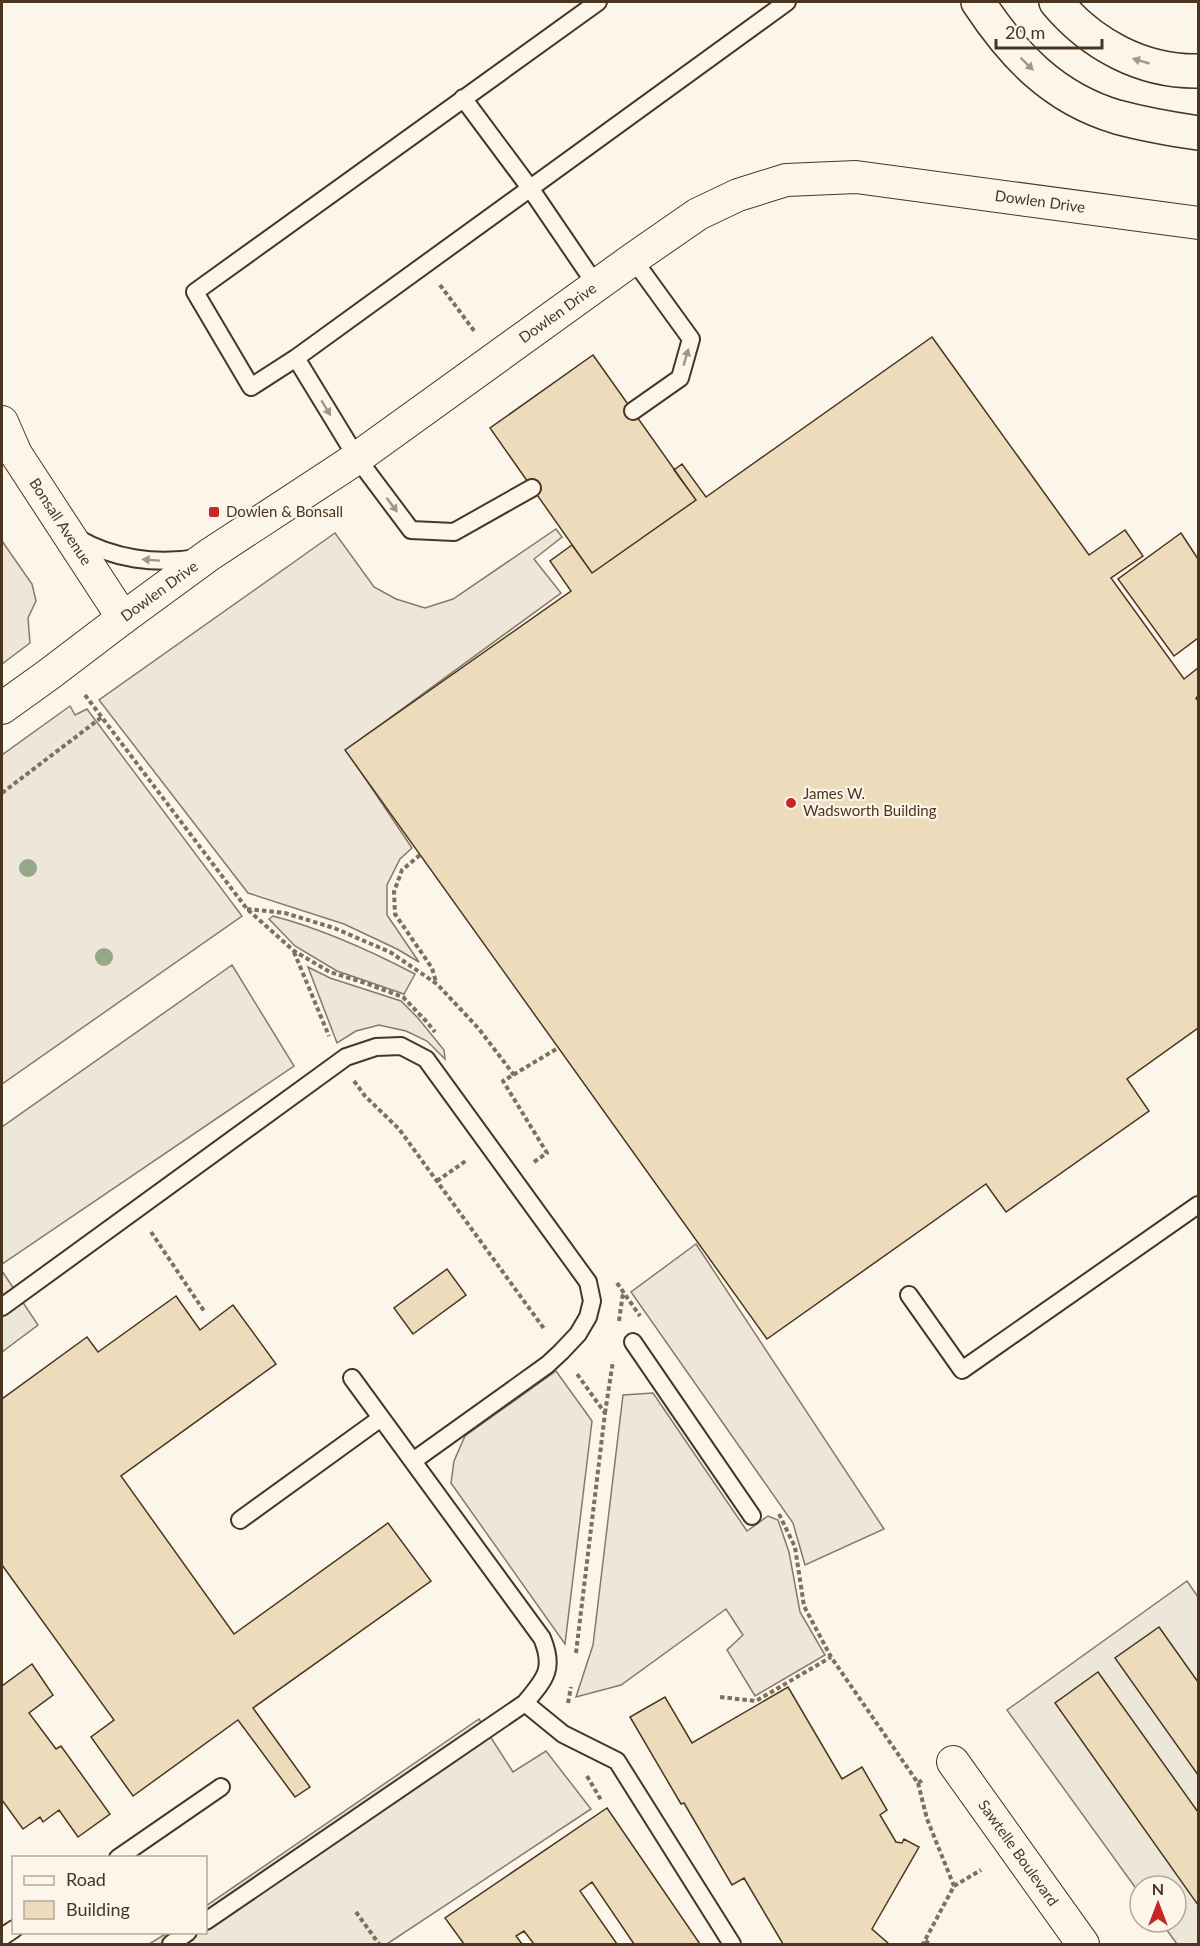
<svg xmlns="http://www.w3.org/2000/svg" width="1200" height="1946" font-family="Lato,sans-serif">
	<rect width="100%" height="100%" fill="#fbf6e9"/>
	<!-- grass -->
	<path fill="#ede6d9" stroke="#887966" stroke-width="1.5" d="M556 529 562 537 534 559 561 593 346 750 412 848 400 859 387 885V915L419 962 397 949 344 924 248 893 99 700 335 533 374 587 396 599 425 608 453 599Z
		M2 541 32 584 36 601 28 618 30 643 2 664Z
		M70 706 75 715 87 709 242 916 2 1084V755Z
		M273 916C323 929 369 950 415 974L404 994 337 971 295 946 269 919Z
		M308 967 330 978 401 1001 418 1018 444 1050 445 1059 427 1041 406 1031 379 1025 356 1031 337 1043Z
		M696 1244 884 1529 805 1565 793 1523 631 1292Z
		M556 1371 592 1421 565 1644 451 1483 454 1461 465 1436Z
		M653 1393 747 1531 768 1516 778 1520 789 1552 800 1612 825 1655 755 1696 727 1650 743 1635 726 1609 621 1685 576 1697 593 1645 623 1395Z"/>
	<!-- parking -->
	<path fill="#ede7d9" stroke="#887966" stroke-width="1.5" d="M232 965 294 1066 2 1264V1127Z
		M2 1271 38 1325 2 1352Z
		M1187 1581 1198 1597V1944H1177L1161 1922H1176V1886H1140V1894L1007 1710Z
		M479 1719 513 1772 546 1751 591 1809 387 1944H149L167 1933 206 1932V1906Z"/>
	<!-- building -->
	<path fill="#ecdcbc" stroke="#4a3520" stroke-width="1.5" d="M932 337 1089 555 1125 530 1143 556 1111 578 1184 679 1198 668V696L1196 698 1198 701V1028L1127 1079 1149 1111 1006 1212 986 1184 767 1339 345 750 571 591 550 561 572 545 592 573 696 500 674 470 682 464 706 497Z
		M593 355 696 500 592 573 490 428Z
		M1181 533 1198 559V638L1174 656 1118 579Z
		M447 1269 466 1295 413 1334 394 1308Z
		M176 1296 200 1330 233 1305 276 1364 121 1476 234 1634 388 1523 431 1581 253 1708 310 1787 295 1797 238 1720 133 1796 91 1737 114 1720 2 1565V1399L87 1337 98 1352Z
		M1159 1627 1198 1682V1775L1115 1658Z
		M32 1664 53 1695 29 1713 56 1749 61 1746 110 1814 78 1837 59 1810 43 1822 40 1817 23 1829 2 1800V1686Z
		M1098 1672 1198 1812V1905L1055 1703Z
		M788 1687 842 1779 862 1767 887 1810 880 1815 896 1842 902 1843 904 1839 919 1847 872 1929 889 1944H783L744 1878 732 1885 684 1803 681 1804 630 1717 665 1697 692 1743Z
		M607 1808 700 1944H634L592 1882 580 1891 617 1944H534L524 1931 516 1936 522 1944H464L445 1918Z"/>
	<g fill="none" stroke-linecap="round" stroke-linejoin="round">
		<defs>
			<path id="service" d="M598 2 195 292 251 387 296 358 787 2
				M463 98 530 188 596 285
				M296 358 357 458 411 530 454 532 532 488
				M633 411 680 378 691 339 633 259
				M77 538C113 559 156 565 197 558
				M909 1295 962 1370 1198 1205
				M2 1307 346 1057 376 1047 401 1046 426 1059 588 1282 592 1301 588 1317 578 1334 561 1352 547 1365 413 1461
				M633 1342 752 1516
				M240 1520 381 1418
				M525 1703 563 1734 617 1761 732 1944
				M118 1858 221 1787
				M206 1921 525 1703C545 1679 555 1669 542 1638L352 1378
				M2 1937 14 1929
				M171 1944 188 1932"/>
			<g id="minor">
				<path id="s1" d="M2 422 16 454 123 618"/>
				<path id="s2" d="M2 708 48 675 123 618 209 555 357 458 633 259 698 214 738 195 786 180 856 177 1198 223"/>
				<path id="s3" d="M953 1762 1083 1944"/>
			</g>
			<path id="motorway" d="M978 2C1013 55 1053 98 1117 117 1143 124 1171 129 1198 133
				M1056 2C1091 44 1142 72 1198 71"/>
		</defs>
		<!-- service casing -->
		<use href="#service" stroke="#4a3520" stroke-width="20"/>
		<!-- minor casing -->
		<use href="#minor" stroke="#4a3520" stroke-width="34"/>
		<!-- motorway casing -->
		<use href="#motorway" stroke="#4a3520" stroke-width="36"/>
		<!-- path -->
		<path stroke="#7f6f5c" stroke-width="4" stroke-dasharray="4.5 3" stroke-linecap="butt" d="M440 285 475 332
			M85 695 247 909 294 951 330 972 365 983 403 997 426 1021 435 1032
			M2 793 102 717
			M420 855 402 870 394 892 395 914 432 968 436 982
			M247 909 285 913 334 928 390 952 437 984 479 1029 514 1075
			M294 952 329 1036
			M354 1081 365 1096 399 1129 545 1330
			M534 1162 547 1153 503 1081 558 1048
			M437 1181 467 1160
			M151 1232 204 1311
			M617 1283 640 1316
			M619 1321 623 1293
			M605 1413 613 1361
			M779 1514 795 1547 804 1606 831 1657 918 1783 924 1779
			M576 1653 605 1413 577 1374
			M720 1697 756 1701 831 1657
			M568 1703 571 1687
			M587 1776 601 1800
			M918 1783 927 1819 954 1886 923 1944
			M954 1886 981 1870
			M356 1912 379 1944
			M925 1941 930 1944"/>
		<!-- service -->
		<use href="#service" stroke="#fbf6e9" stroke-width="16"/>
		<!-- minor -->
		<use href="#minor" stroke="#fbf6e9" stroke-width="32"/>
		<!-- motorway -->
		<use href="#motorway" stroke="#fbf6e9" stroke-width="33"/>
	</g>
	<!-- trees -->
	<g fill="#96a887">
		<circle cx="28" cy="868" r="9"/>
		<circle cx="104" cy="957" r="9"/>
	</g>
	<!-- one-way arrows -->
	<defs><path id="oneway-solid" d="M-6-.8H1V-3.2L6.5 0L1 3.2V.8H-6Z" transform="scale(1.5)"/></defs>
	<g fill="#a29684">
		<use href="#oneway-solid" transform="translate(1141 61) rotate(-164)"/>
		<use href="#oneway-solid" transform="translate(1027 64) rotate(44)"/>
		<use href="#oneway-solid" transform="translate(686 357) rotate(-74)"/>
		<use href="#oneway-solid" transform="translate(326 408) rotate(59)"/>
		<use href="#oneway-solid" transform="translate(392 505) rotate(53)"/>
		<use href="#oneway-solid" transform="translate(151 560) rotate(-176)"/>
	</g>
	<!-- markers -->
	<g fill="#c62828" stroke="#fbf6e9" stroke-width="2">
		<rect x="208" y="506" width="12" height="12" rx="3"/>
		<circle cx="791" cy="803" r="6"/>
	</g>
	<g text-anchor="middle" stroke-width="4.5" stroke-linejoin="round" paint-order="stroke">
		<!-- street labels -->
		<g font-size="15" fill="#4a3520" stroke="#fbf6e9">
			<text dy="5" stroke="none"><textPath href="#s2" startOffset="1204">Dowlen Drive</textPath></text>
			<text dy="5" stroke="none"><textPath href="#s2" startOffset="682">Dowlen Drive</textPath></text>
			<text dy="5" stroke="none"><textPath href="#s1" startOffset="116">Bonsall Avenue</textPath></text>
			<text dy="5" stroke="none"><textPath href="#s2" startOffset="196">Dowlen Drive</textPath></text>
			<text dy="5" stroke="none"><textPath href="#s3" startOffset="112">Sawtelle Boulevard</textPath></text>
		</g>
		<!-- poi labels -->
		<g font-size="15" fill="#4a3520" stroke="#fbf6e9" text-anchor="start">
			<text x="226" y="517">Dowlen &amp; Bonsall</text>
			<text x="803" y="799">James W.<tspan x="803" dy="17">Wadsworth Building</tspan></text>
		</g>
	</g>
	<!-- border -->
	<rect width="1200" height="1946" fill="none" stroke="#4a3520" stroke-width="6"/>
	<!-- legend -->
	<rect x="12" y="1856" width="195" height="78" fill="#fbf6e9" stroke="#b4a999" stroke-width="1.5"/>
	<rect x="24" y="1876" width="30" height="9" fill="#fbf6e9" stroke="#b4a999" stroke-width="1.5"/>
	<text x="66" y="1886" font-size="18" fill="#4a3520">Road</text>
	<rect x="24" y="1901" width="30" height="18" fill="#ecdcbc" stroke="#b4a999" stroke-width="1.5"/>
	<text x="66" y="1916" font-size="18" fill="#4a3520">Building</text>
	<!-- north arrow -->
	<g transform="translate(1158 1904)"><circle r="28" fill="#fbf6e9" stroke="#b4a999" stroke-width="1.5"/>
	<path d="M0-4.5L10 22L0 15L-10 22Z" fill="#c62828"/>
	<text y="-9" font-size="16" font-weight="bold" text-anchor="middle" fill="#4a3520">N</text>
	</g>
	<!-- scale -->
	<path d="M996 39v9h106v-9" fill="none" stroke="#4a3520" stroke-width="3"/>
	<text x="1005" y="39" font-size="18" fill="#4a3520" stroke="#fbf6e9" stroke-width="4.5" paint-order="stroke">20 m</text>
</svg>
